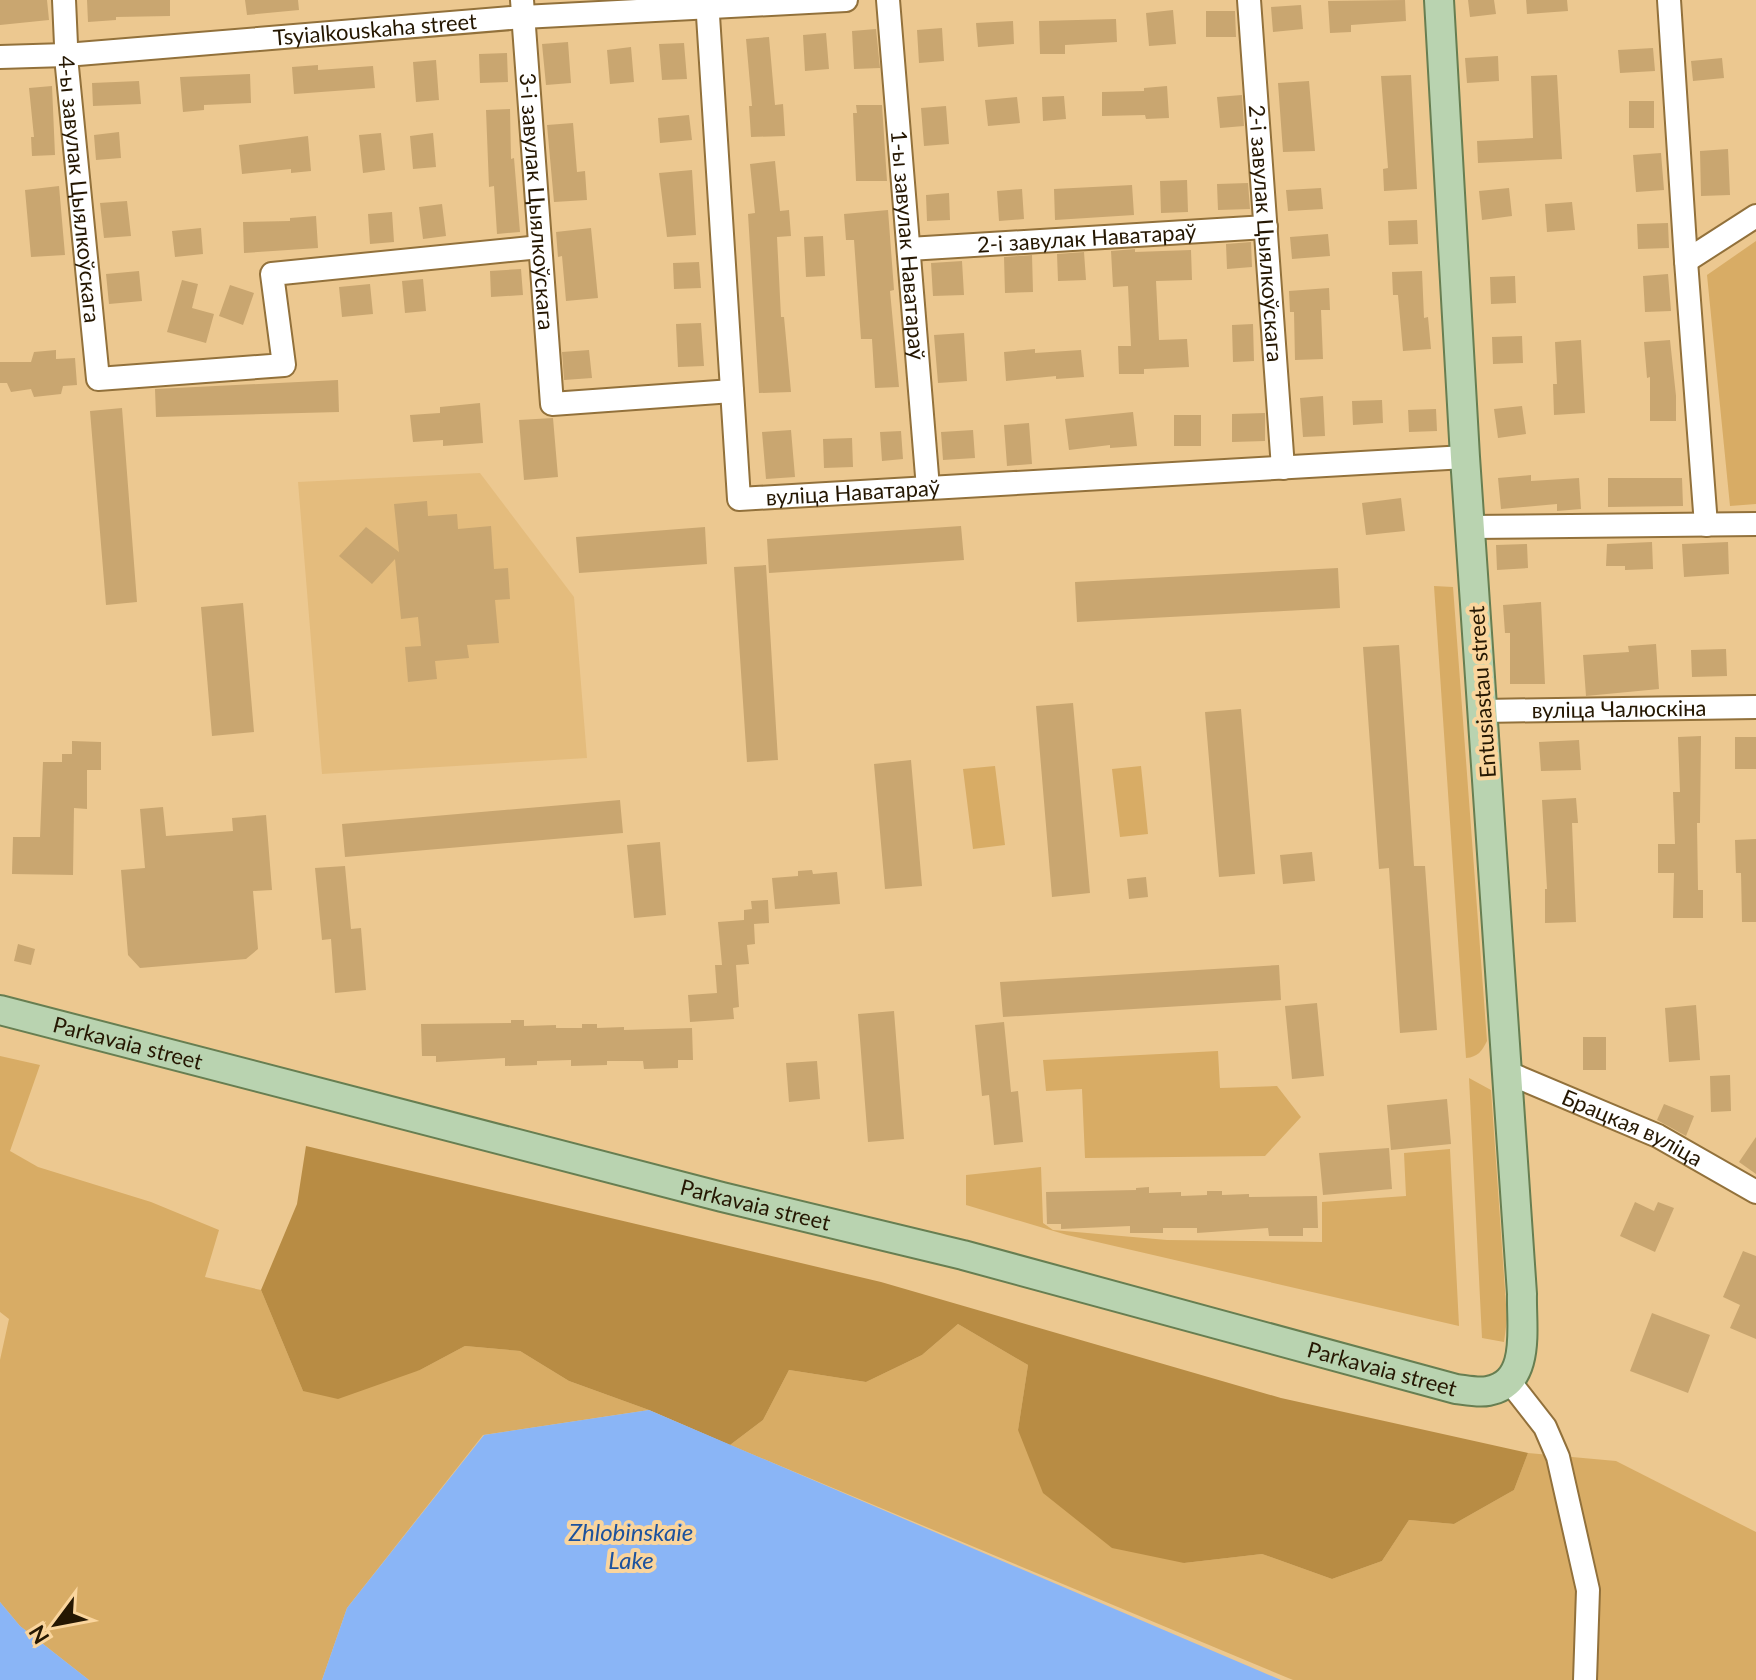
<svg xmlns="http://www.w3.org/2000/svg" width="1756" height="1680" font-family="Lato,sans-serif">
	<rect width="100%" height="100%" fill="#ecc890"/>
	<!-- built -->
	<path fill="#e4bc7d" d="M480 473 574 597 587 758 322 774 298 482Z"/>
	<!-- green -->
	<path fill="#d8ac65" d="M1756 241V504L1730 506 1707 275Z
		M1434 586 1453 587 1487 1041C1482 1051 1478 1057 1466 1058Z
		M995 766 1005 845 973 849 963 769Z
		M1141 766 1148 834 1120 837 1112 769Z
		M1218 1051 1220 1088 1277 1086 1301 1117 1265 1156 1085 1158 1082 1089 1046 1091 1043 1060Z
		M0 1056 40 1065 10 1151 38 1167 151 1202 219 1230 205 1277 261 1290 303 1391 420 1370 465 1346 520 1351 569 1381 649 1410 483 1435 347 1608 322 1680H89L20 1626 0 1602V1360L9 1319 0 1312Z
		M1469 1078 1491 1090 1507 1319 1504 1342 1482 1338Z
		M1450 1149 1459 1326 1067 1235 966 1205V1175L1041 1167 1043 1223 1053 1230 1167 1240 1322 1242V1202L1406 1196 1404 1153Z
		M958 1324 1028 1365 1018 1430 1184 1563 1262 1554 1332 1579 1382 1561 1409 1520 1454 1524 1514 1490 1528 1453 1616 1461 1756 1532V1680H1293L730 1445 763 1420 789 1370 866 1382 922 1355Z"/>
	<!-- forest -->
	<path fill="#b88c44" d="M306 1146 881 1282 1281 1398 1528 1453 1514 1490 1454 1524 1409 1520 1382 1561 1332 1579 1262 1554 1184 1563 1112 1548 1043 1493 1018 1430 1028 1365 958 1324 922 1355 866 1382 789 1370 763 1420 730 1445 649 1410 569 1381 520 1351 465 1346 420 1370 338 1399 303 1391 261 1290 297 1204Z"/>
	<!-- water -->
	<path fill="#8ab5f6" d="M649 1410 1281 1680H322L347 1608 484 1435Z
		M0 1602 20 1626 89 1680H0Z"/>
	<!-- building -->
	<path fill="#c9a670" d="M0 0H47L49 20 0 25Z
		M87 0H170V16L116 17V20L88 22Z
		M245 0H298L299 10 247 15Z
		M1405 0 1406 21 1351 25V32L1330 33 1328 1Z
		M1468 0H1494L1496 14 1470 17Z
		M1526 0H1567L1568 11 1527 14Z
		M1301 5 1303 29 1273 32 1271 7Z
		M1173 10 1176 44 1149 46 1146 13Z
		M1206 11H1235L1236 37H1206Z
		M1116 19 1117 42 1065 45V54H1040L1039 21Z
		M1013 21 1014 44 978 47 976 23Z
		M942 28 944 61 919 63 917 30Z
		M876 29 880 68 854 69 852 31Z
		M826 33 829 69 805 71 803 35Z
		M769 37 775 105 783 104 785 136 751 137 749 106H752L746 39Z
		M568 42 571 83 546 85 542 44Z
		M684 43 687 79 662 80 659 44Z
		M631 47 634 82 610 84 607 50Z
		M1653 48 1655 71 1620 73 1618 50Z
		M507 53 508 82 480 83 479 54Z
		M1498 56 1499 81 1467 83 1465 58Z
		M1722 58 1724 78 1693 81 1691 61Z
		M436 60 439 100 416 102 413 62Z
		M318 65V70L373 66 375 88 294 94 292 67Z
		M250 74 251 103 204 105V110L183 112 180 77Z
		M1411 75 1417 189 1384 191 1383 169 1388 168 1381 76Z
		M1557 75 1562 159 1478 163 1477 141 1533 138 1531 76Z
		M139 81 141 104 93 106 92 83Z
		M1309 81 1315 151 1283 152 1278 83Z
		M52 86 55 155 32 156 31 137H34L29 88Z
		M1167 86 1169 118 1146 119 1145 115 1102 116V92L1144 91V88Z
		M1242 95 1244 126 1220 128 1217 97Z
		M1064 96 1066 119 1043 121 1042 97Z
		M1017 97 1020 123 988 126 985 100Z
		M1629 101H1654V128H1629Z
		M856 105H882L887 181H856L853 113H857Z
		M946 106 949 144 924 146 921 108Z
		M510 109 511 159 514 158 520 232 497 234 494 186 489 187 486 110Z
		M689 115 692 140 660 143 658 118Z
		M573 123 577 172 585 171 587 200 554 202 547 125Z
		M119 132 121 158 96 160 94 135Z
		M381 133 385 170 363 173 359 135Z
		M433 133 436 167 413 169 410 136Z
		M308 136 311 171 291 173V169L242 174 239 145Z
		M1728 149 1730 195 1701 196 1700 151Z
		M1661 153 1664 190 1636 192 1633 155Z
		M775 161 780 211 789 210 791 236 777 237 781 317H784L791 392 759 393 748 214 755 213 750 164Z
		M692 170 696 235 667 237 659 173Z
		M1187 180 1188 212 1161 213 1160 181Z
		M1248 183 1250 209 1218 210 1217 184Z
		M1132 185 1134 215 1055 220 1054 189Z
		M59 186 65 255 31 257 25 190Z
		M1321 188 1323 209 1288 211 1286 190Z
		M1509 188 1512 216 1482 220 1479 191Z
		M1022 189 1024 219 999 221 997 191Z
		M949 193 950 220 927 221 926 195Z
		M127 201 131 236 104 238 100 203Z
		M1572 202 1575 230 1547 232 1545 204Z
		M442 204 446 236 423 239 419 207Z
		M888 210 894 290 890 291 899 387 875 388 872 339H861L854 240H846L844 214Z
		M392 212 394 242 370 244 368 214Z
		M316 216 318 248 244 253 243 222 290 221V218Z
		M1417 220 1418 244 1389 245 1388 221Z
		M1668 223 1669 248 1638 249 1637 224Z
		M201 228 203 254 175 257 172 231Z
		M591 228 598 298 566 301 562 256 558 257 556 232Z
		M1328 234 1330 256 1292 259 1290 237Z
		M823 236 825 276 806 277 804 237Z
		M1251 242 1252 267 1227 269 1226 244Z
		M1135 249V252L1191 250 1192 280 1156 281 1159 340 1187 339 1189 367 1144 369V374H1119L1118 346H1131L1128 286 1113 287 1111 251Z
		M1084 252 1086 280 1058 281 1057 254Z
		M1032 255 1033 292 1005 293 1004 257Z
		M962 261 964 295 933 296 931 263Z
		M699 262 701 288 674 289 673 263Z
		M521 269 523 295 491 297 490 271Z
		M139 271 142 301 109 304 106 274Z
		M1422 271 1424 318 1428 317 1431 349 1403 351 1398 295H1393L1392 272Z
		M1668 274 1671 311 1645 312 1643 276Z
		M1515 276 1516 303 1491 304 1490 277Z
		M423 279 426 311 405 313 402 281Z
		M182 280 198 284 192 308 214 314 206 343 167 332Z
		M370 284 373 314 342 317 339 287Z
		M230 285 254 293 243 325 219 316Z
		M1329 288 1330 310H1321L1323 359 1295 360 1294 312H1290L1289 291Z
		M701 323 704 366 678 367 676 324Z
		M1253 324 1254 361 1233 362 1232 325Z
		M964 333 967 381 938 383 934 335Z
		M1522 336 1523 363 1493 364 1492 337Z
		M1581 340 1585 413 1554 415 1553 384H1557L1555 342Z
		M1670 340 1676 396V421H1650V377L1647 378 1644 342Z
		M1035 349V353L1081 350 1084 377 1056 379V376L1006 381 1004 352Z
		M56 350V359L75 358 77 385 63 386 61 394 34 397 31 389 11 392 7 383H0V362H31L34 352Z
		M589 350 592 378 564 380 562 352Z
		M338 380 339 412 156 417 155 389Z
		M1323 396 1325 436 1303 437 1300 398Z
		M1382 400 1383 423 1353 425 1352 401Z
		M480 403 483 443 443 446V440L413 442 410 415 440 413V407Z
		M1522 406 1526 434 1498 438 1494 409Z
		M122 408 137 602 106 605 90 411Z
		M1436 409 1437 431 1409 432 1408 410Z
		M1133 412 1137 446 1110 448V445L1069 450 1065 419Z
		M1265 413V441L1232 442V414Z
		M1174 415H1201V446H1174Z
		M553 418 558 477 524 480 519 420Z
		M1029 423 1032 464 1007 466 1004 425Z
		M791 430 795 477 766 479 762 432Z
		M973 430 975 458 943 460 941 432Z
		M901 431 903 459 882 461 880 432Z
		M852 438 853 467 824 468 823 439Z
		M1531 475V481L1579 478 1581 509 1557 511V504L1501 509 1498 478Z
		M1608 478H1682L1683 506 1608 507Z
		M1401 498 1405 531 1366 535 1362 503Z
		M427 501 428 516 457 514 458 529 491 526 494 569 508 568 510 599 495 600 499 643 467 645 469 658 435 661 437 679 408 682 405 647 421 646 418 617 401 619 395 559 372 584 339 556 366 527 399 552 394 504Z
		M961 526 964 560 769 573 767 539Z
		M705 527 707 564 579 573 576 537Z
		M1652 542 1653 569 1625 570V566H1606L1607 544Z
		M1728 542 1729 574 1684 577 1682 544Z
		M1527 544 1528 568 1497 570 1496 545Z
		M766 565 778 760 747 762 734 567Z
		M1338 568 1340 608 1077 622 1075 582Z
		M1541 602 1545 684H1510V633H1505L1503 605Z
		M243 603 254 732 212 736 201 607Z
		M1656 644 1659 689 1586 696 1583 655 1629 652 1628 646Z
		M1399 645 1414 866H1425L1437 1030 1400 1033 1389 868 1379 869 1363 647Z
		M1726 649 1727 676 1692 677 1691 650Z
		M1073 703 1090 893 1052 897 1036 706Z
		M1241 709 1255 874 1219 877 1205 712Z
		M1701 736 1700 823H1697L1698 890H1703V918H1673L1674 873H1658V844H1675L1673 792H1680L1678 737Z
		M1735 737H1756V769H1735Z
		M1579 740 1581 770 1541 771 1539 742Z
		M72 741 101 742V770H87V809L74 808 73 875 12 874 13 837H40L43 762H62V754H72Z
		M911 760 922 886 885 889 874 764Z
		M1576 798 1578 823H1572L1576 922 1545 923V889H1547L1542 800Z
		M620 800 623 833 345 857 342 824Z
		M163 807 166 836 233 831 232 818 266 815 272 890 253 891 258 949 246 959 140 968 128 955 121 870 145 868 140 809Z
		M1756 839V922H1742L1741 873H1736L1735 840Z
		M660 842 666 915 634 918 627 845Z
		M1312 852 1315 881 1283 884 1280 855Z
		M345 866 351 929 361 928 366 990 335 993 331 939 322 940 315 868Z
		M812 870 813 874 837 872 840 904 775 909 772 878 798 876V871Z
		M1146 877 1148 897 1129 899 1127 879Z
		M768 900 769 923 754 924 755 944 747 945 749 964 736 965 739 1007 733 1008 734 1019 690 1022 688 995 717 993 715 965H722L718 922 744 920V910L752 909 751 901Z
		M18 944 35 949 31 965 14 961Z
		M1279 965 1281 1000 1003 1017 1000 982Z
		M1317 1003 1324 1076 1292 1079 1285 1006Z
		M1696 1005 1700 1060 1669 1062 1665 1008Z
		M894 1011 904 1139 868 1142 858 1014Z
		M511 1020H524V1026L556 1025V1028H582V1024H597V1028L624 1027V1030L692 1028 693 1060H678V1068L644 1069 643 1061H607V1065L571 1066V1060L537 1061V1065L505 1066V1058L436 1062V1056H422L421 1024 511 1023Z
		M1004 1022 1011 1092 1018 1091 1023 1142 994 1145 989 1095 982 1096 975 1025Z
		M1583 1037H1606V1070H1583Z
		M817 1061 820 1099 789 1102 786 1063Z
		M1730 1075 1731 1111 1711 1112 1710 1076Z
		M1447 1099 1451 1144 1391 1150 1387 1105Z
		M1664 1104 1694 1116 1686 1136 1657 1120Z
		M1756 1137V1174L1739 1162Z
		M1389 1148 1392 1189 1323 1195 1319 1153Z
		M1149 1187V1193L1181 1192V1196L1207 1195V1191H1222V1195L1249 1194V1197L1317 1196 1318 1228H1303V1236H1269L1268 1228 1197 1233V1228H1163V1233H1130V1226L1061 1229V1224H1047L1046 1192 1136 1190V1188Z
		M1635 1202 1654 1211 1658 1202 1674 1208 1655 1252 1620 1236Z
		M1743 1251 1756 1256V1339L1730 1328 1740 1305 1723 1297Z
		M1652 1313 1710 1335 1688 1393 1630 1371Z"/>
	<g fill="none" stroke-linecap="round" stroke-linejoin="round">
		<defs>
			<g id="minor">
				<path id="s1" d="M64 0 67 67 98 379 284 365 272 274 540 247"/>
				<path id="s2" d="M522 0 552 404 732 391"/>
				<path id="s3" d="M707 0 739 499 1465 457"/>
				<path id="s4" d="M888 0 928 488"/>
				<path id="s5" d="M1249 0 1283 468"/>
				<path d="M1669 0 1686 261 1706 525"/>
				<path id="s6" d="M0 57 66 55 523 17 846 0"/>
				<path id="s7" d="M909 249 1266 227"/>
				<path d="M1686 261 1756 216"/>
				<path d="M1470 527 1756 524"/>
				<path id="s8" d="M1483 711 1756 707"/>
				<path id="s9" d="M1506 1072 1658 1136 1756 1192"/>
				<path d="M1509 1381 1545 1427 1558 1457 1588 1590 1585 1680"/>
			</g>
			<g id="major">
				<path id="s10" d="M0 1010 722 1197 963 1255 1456 1389C1465 1390 1478 1393 1488 1391 1532 1383 1521 1327 1522 1294L1465 457 1439 0"/>
			</g>
		</defs>
		<!-- minor casing -->
		<use href="#minor" stroke="#92713b" stroke-width="26"/>
		<!-- major casing -->
		<use href="#major" stroke="#677e51" stroke-width="32"/>
		<!-- minor -->
		<use href="#minor" stroke="#fff" stroke-width="22"/>
		<!-- major -->
		<use href="#major" stroke="#b9d3b0" stroke-width="28"/>
	</g>
	<g text-anchor="middle" stroke-width="8" stroke-linejoin="round" paint-order="stroke">
		<!-- street labels -->
		<g font-size="22" fill="#251702" stroke="#fad59d">
			<text dy="8" stroke="none"><textPath href="#s6" startOffset="376">Tsyialkouskaha street</textPath></text>
			<text dy="8" stroke="none"><textPath href="#s1" startOffset="190">4-ы завулак Цыялкоўскага</textPath></text>
			<text dy="8" stroke="none"><textPath href="#s2" startOffset="202">3-і завулак Цыялкоўскага</textPath></text>
			<text dy="8" stroke="none"><textPath href="#s5" startOffset="234">2-і завулак Цыялкоўскага</textPath></text>
			<text dy="8" stroke="none"><textPath href="#s7" startOffset="178">2-і завулак Наватараў</textPath></text>
			<text dy="8" stroke="none"><textPath href="#s4" startOffset="246">1-ы завулак Наватараў</textPath></text>
			<text dy="8" stroke="none"><textPath href="#s3" startOffset="614">вуліца Наватараў</textPath></text>
			<text transform="translate(1482 692) rotate(-94)" y="8">Entusiastau street</text>
			<text dy="8" stroke="none"><textPath href="#s8" startOffset="136">вуліца Чалюскіна</textPath></text>
			<text dy="8" stroke="none"><textPath href="#s10" startOffset="132">Parkavaia street</textPath></text>
			<text dy="8" stroke="none"><textPath href="#s9" startOffset="138">Брацкая вуліца</textPath></text>
			<text dy="8" stroke="none"><textPath href="#s10" startOffset="780">Parkavaia street</textPath></text>
			<text dy="8" stroke="none"><textPath href="#s10" startOffset="1428">Parkavaia street</textPath></text>
		</g>
		<!-- water labels -->
		<g font-size="24" font-style="italic" fill="#1d529d" stroke="#fad59d">
			<text x="631" y="1541">Zhlobinskaie<tspan x="631" dy="28">Lake</tspan></text>
		</g>
	</g>
	<!-- north arrow -->
	<g transform="translate(56 1624) rotate(238)" stroke="#fad59d" stroke-width="6" paint-order="stroke">
	<path d="M0-6L14 30L0 20L-14 30Z" fill="#251702"/>
	<text y="-12" font-size="22" font-weight="bold" text-anchor="middle" fill="#251702">N</text>
	</g>
</svg>
